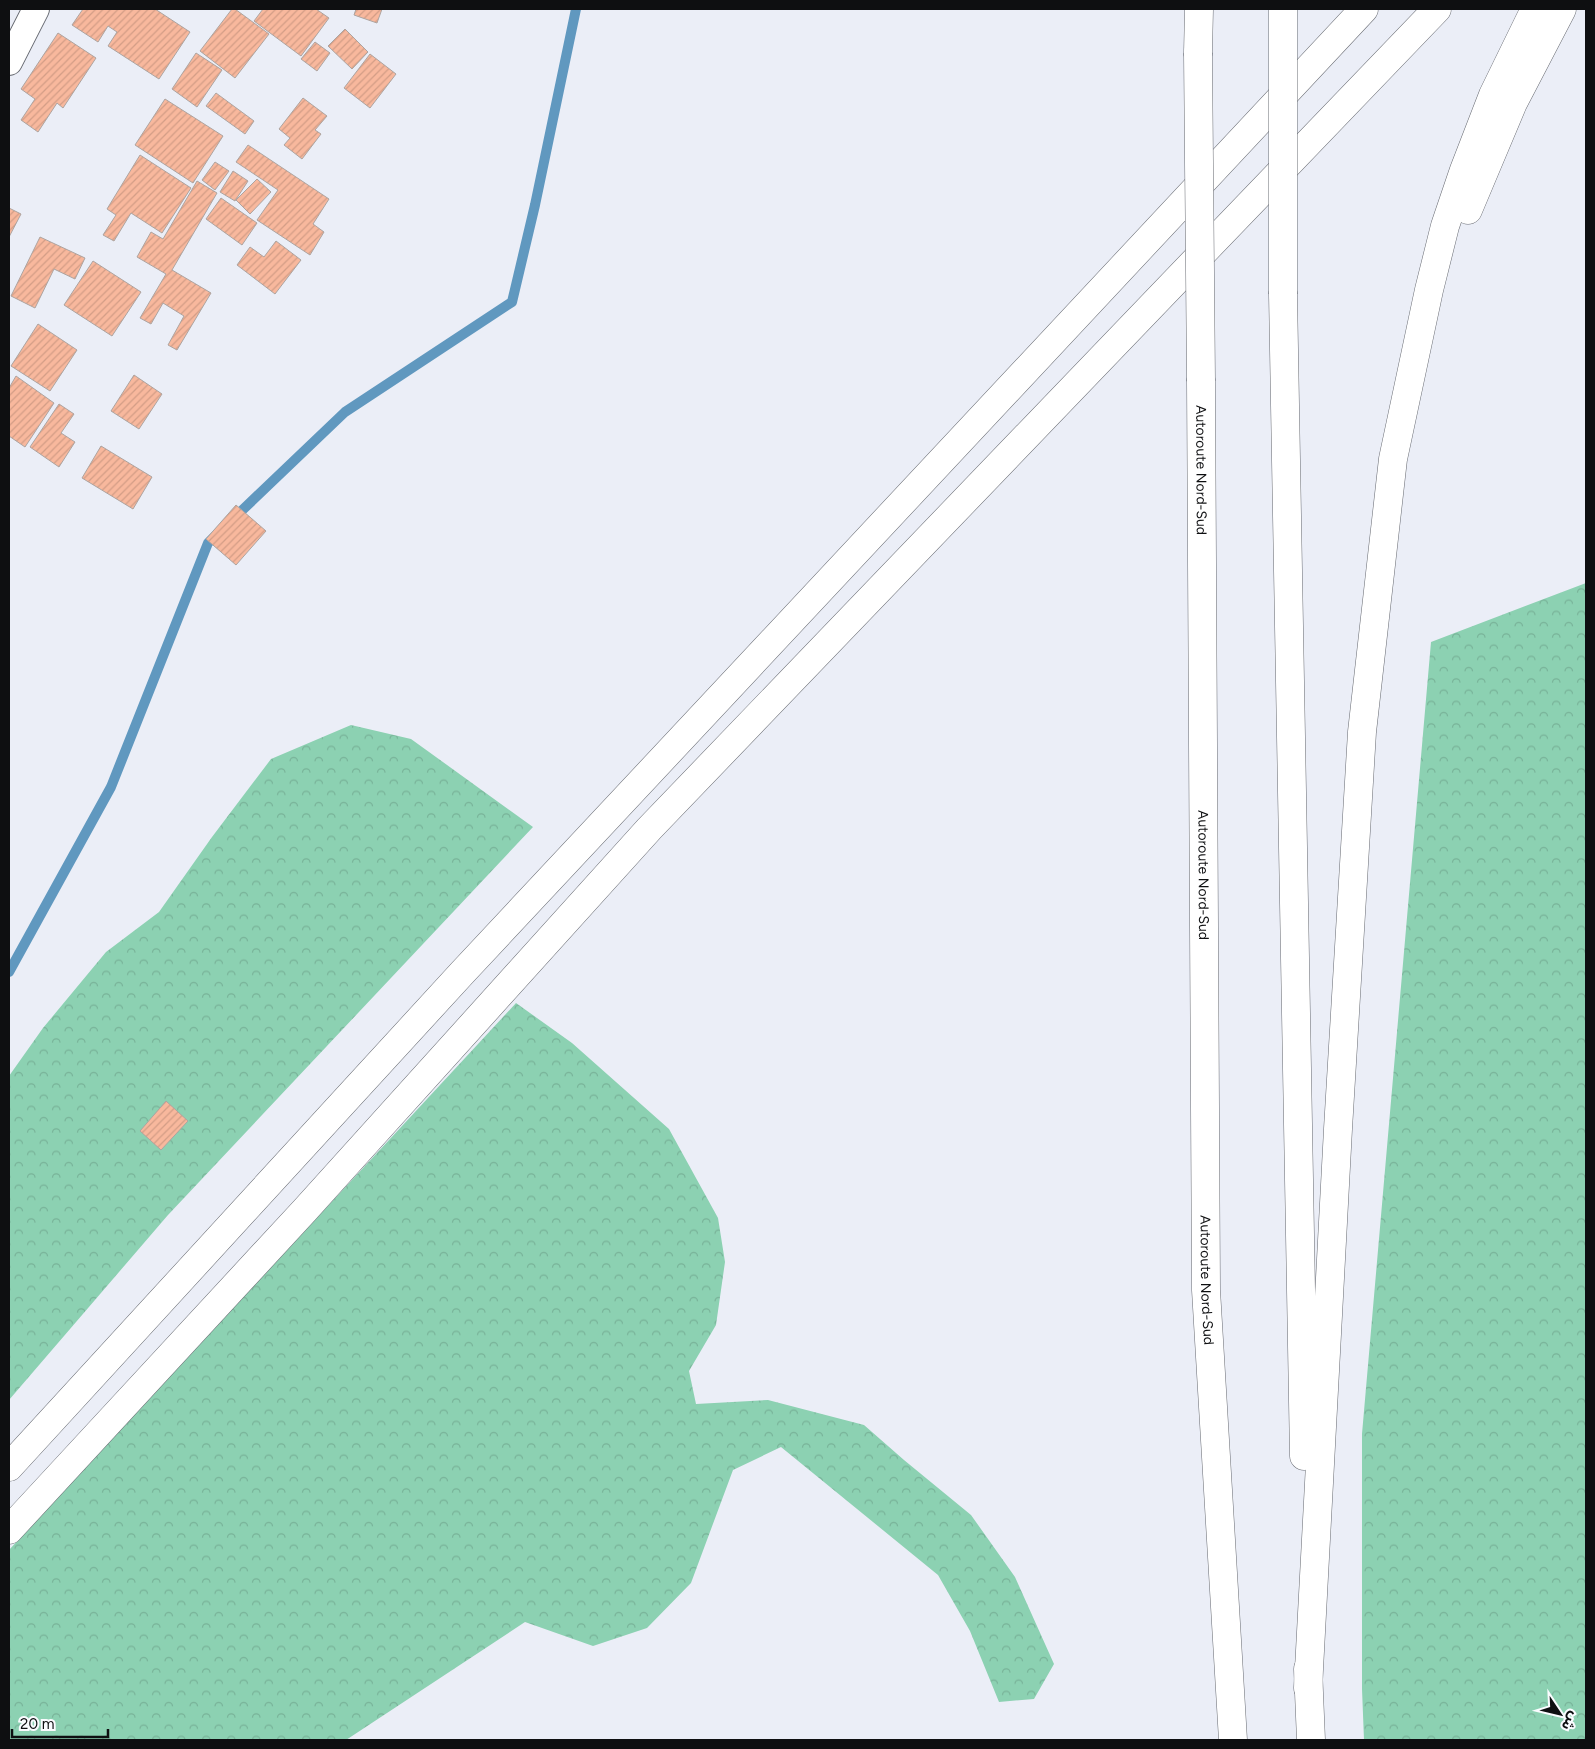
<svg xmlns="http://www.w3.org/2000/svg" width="1595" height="1749" font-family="Figtree,'Noto Sans Arabic',sans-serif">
	<defs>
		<pattern id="forest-crowns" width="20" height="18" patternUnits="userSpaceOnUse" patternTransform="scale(1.25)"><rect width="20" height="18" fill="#8cd1b2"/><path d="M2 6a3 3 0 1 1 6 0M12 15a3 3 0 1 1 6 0" fill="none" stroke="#78b298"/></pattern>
		<pattern id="building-hatch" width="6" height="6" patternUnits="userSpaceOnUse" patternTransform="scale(1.25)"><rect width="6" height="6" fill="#f8b89d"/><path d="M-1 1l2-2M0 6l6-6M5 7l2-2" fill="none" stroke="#d39d86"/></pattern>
	</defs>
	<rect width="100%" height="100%" fill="#ebeef7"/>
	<!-- forest -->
	<path fill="url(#forest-crowns)" d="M1586 583V1740H1364L1362 1689V1434L1431 642Z
		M351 725 411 739 533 827 168 1215 9 1400V1076L43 1028 106 952 159 912 212 837 271 759Z
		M516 1003 572 1043 669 1129 718 1218 725 1262 716 1325 689 1371 696 1404 768 1400 864 1425 904 1460 971 1515 1015 1577 1054 1664 1034 1699 999 1702 970 1631 938 1575 781 1447 733 1470 691 1583 647 1628 593 1646 525 1622 346 1740H9V1550Z"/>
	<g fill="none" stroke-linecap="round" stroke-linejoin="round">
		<!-- stream -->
		<path stroke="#6098bf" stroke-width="10" d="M233 519 345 412 512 302 535 205 576 9
			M9 972 111 787 208 543 219 532"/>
	</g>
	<!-- building -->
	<path fill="url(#building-hatch)" stroke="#ada4a0" d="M83 9H155L190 32 159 79 108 46 117 32 108 26 98 42 72 25Z
		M232 9H235L269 34 235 78 200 51Z
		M263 9H316L329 18 301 56 254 21Z
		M356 9H382L377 23 354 15Z
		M345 29 368 52 352 69 328 46Z
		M58 33 96 58 63 108 57 103 38 132 21 120 35 99 21 89Z
		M315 42 330 53 317 71 301 59Z
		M196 53 222 70 197 107 172 89Z
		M370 54 396 74 370 108 344 88Z
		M216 93 254 121 245 134 206 106Z
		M303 98 327 116 315 130 321 134 302 159 284 145 290 138 279 129Z
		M165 99 223 136 193 183 135 145Z
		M248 145 329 199 313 224 324 232 310 255 257 220 278 190 236 162Z
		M140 155 191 188 162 233 131 213 114 241 103 235 116 215 107 209Z
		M215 162 229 171 215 190 202 180Z
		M233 171 248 181 235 201 220 192Z
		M257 179 271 192 250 214 236 200Z
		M197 181 217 193 172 270 211 293 177 350 168 345 184 316 163 303 151 324 140 318 166 274 137 257 151 232 163 239Z
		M221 198 257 223 242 245 206 219Z
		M9 208 21 214 9 237Z
		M40 237 85 258 75 279 54 269 35 308 11 296Z
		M276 241 301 260 275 294 237 265 250 247 264 257Z
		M93 261 141 292 112 336 64 305Z
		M38 324 77 350 50 391 11 366Z
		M134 375 162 394 139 429 111 411Z
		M16 376 54 403 25 447 9 436V388Z
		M59 404 74 414 61 433 75 442 59 467 30 447Z
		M101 446 152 477 133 509 82 478Z
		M236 505 266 531 236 565 206 539Z
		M166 1101 188 1121 161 1150 140 1131Z"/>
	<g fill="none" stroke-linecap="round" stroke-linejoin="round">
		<defs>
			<path id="street" d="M9 62 36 9"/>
			<path id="primary" d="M9 1467 462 973 1364 9
				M9 1530 305 1210 649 829 1437 9"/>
			<g id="highway">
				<path d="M1198 53 1199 9"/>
				<path d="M1468 210 1513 103 1562 9"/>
				<path d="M1283 294 1304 1456"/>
				<path id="s1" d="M1201 381 1206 1290 1233 1740"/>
				<path d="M1308 1669 1311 1740"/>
				<path d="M1308 1688 1338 1129 1362 732 1393 459 1429 290 1445 226 1464 170 1493 95 1535 9"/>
			</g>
		</defs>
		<!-- street casing -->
		<use href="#street" stroke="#676a71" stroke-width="28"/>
		<!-- primary casing -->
		<use href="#primary" stroke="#676a71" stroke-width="29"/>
		<!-- highway casing -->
		<use href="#highway" stroke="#676a71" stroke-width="29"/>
		<!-- street -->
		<use href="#street" stroke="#fff" stroke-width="26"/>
		<!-- primary -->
		<use href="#primary" stroke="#fff" stroke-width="28"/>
		<!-- highway -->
		<use href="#highway" stroke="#fff" stroke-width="28"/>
		<defs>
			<path id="highway-bridge" d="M1198 53 1201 381
				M1283 294V9"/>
		</defs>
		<!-- highway-bridge casing -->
		<use href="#highway-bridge" stroke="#676a71" stroke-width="29" stroke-linecap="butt"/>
		<!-- highway-bridge -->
		<use href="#highway-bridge" stroke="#fff" stroke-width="28"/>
	</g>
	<g text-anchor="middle" stroke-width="4.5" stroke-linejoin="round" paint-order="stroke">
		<!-- street labels -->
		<g font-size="14" fill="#0e0f11" stroke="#fafcff">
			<text dy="5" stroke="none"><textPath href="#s1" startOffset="89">Autoroute Nord-Sud</textPath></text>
			<text dy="5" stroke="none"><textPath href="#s1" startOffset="494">Autoroute Nord-Sud</textPath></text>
			<text dy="5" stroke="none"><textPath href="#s1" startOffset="899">Autoroute Nord-Sud</textPath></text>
		</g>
	</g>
	<!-- border -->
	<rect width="1595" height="1749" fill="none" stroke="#0e0f11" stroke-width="20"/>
	<!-- north arrow -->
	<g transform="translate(1560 1714) rotate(125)" stroke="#fafcff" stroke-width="4" paint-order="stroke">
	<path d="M0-4L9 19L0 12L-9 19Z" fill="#0e0f11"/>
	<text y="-8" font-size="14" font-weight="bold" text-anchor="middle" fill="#0e0f11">ش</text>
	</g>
	<!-- scale -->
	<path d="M12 1729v8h96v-8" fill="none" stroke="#0e0f11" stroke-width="2.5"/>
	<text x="20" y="1729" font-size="15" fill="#0e0f11" stroke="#fafcff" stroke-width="4" paint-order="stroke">20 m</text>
</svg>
